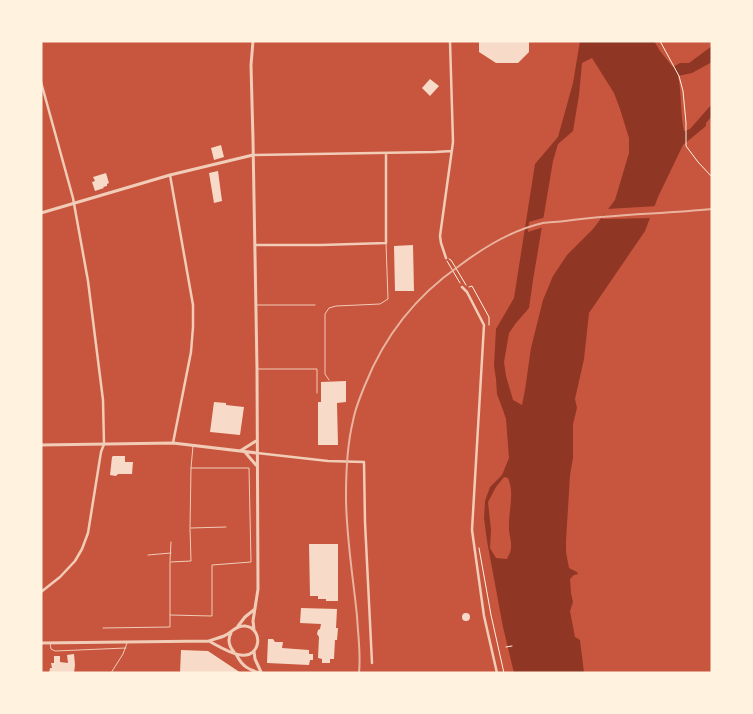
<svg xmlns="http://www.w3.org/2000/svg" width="753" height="714" font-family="Roboto,sans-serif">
	<rect width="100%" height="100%" fill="#c8553d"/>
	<!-- water -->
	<path fill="#8f3625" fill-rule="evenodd" d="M580 41H654L660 51 673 67 680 63H689L712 46V62L692 73 678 76C682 94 680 113 684 131L690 129 712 104V116L706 123V126L683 145 658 197 645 231 589 313 584 359 575 399 577 408 573 424V458L570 475 566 541V552L569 568 577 572 578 574 574 575 570 579 571 593 573 602 570 611 575 637 580 640 584 673H514L503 627 487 541 484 518 485 501 490 487 502 475 509 458 506 419 503 410 497 394 496 379 494 366 496 329 514 298 535 164 558 137 573 83ZM592 58 614 93 620 109 629 138V153L615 200 593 229 567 255 553 276 543 300 531 348 525 390 522 405 513 400 506 376 504 362 509 333 516 323 529 308 533 280 553 161 558 144 573 131 579 95 582 63ZM504 477 508 478C515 494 508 512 509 529 509 535 512 542 511 548 511 552 508 556 507 559L496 558 490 548 491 530 488 502 496 487Z"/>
	<!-- pier -->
	<path fill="#c8553d" d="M657 206 653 218 602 219 607 209Z
		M546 217 544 227 528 232 529 222Z"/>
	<!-- building -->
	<path fill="#f7dbc8" d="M479 41H529V52L518 63H496L479 52Z
		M430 79 439 86 430 96 422 88Z
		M221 145 224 157 214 160 211 148Z
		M218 171 222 201 214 203 209 173Z
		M106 173 109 183 107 184V186L103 187 104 188 95 191 92 182 95 181 93 177Z
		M413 245 414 291H395L394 246Z
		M346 381V402L337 403 338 445H318V402H321V382Z
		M214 402 226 403V405L244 407 240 435 210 432Z
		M113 456H125V462H133L132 474H118L116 476 110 475 112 457Z
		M309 544H338V601H326V599H318V596H310Z
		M301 608 337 609 336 628H338L337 640H335L334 659H330V663H322V659L318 658 319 637 317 634 318 630 320 629 321 624 300 623Z
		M462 617a4 4 0 1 1 8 0a4 4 0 1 1-8 0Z
		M268 639H273L275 642H283L282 648 309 650V654H313V660H310L309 665 267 663Z
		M181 650 208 651 241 673H180Z
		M74 654 75 665 74 673H49L50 668H52L51 663H54V656H60V662L68 663 67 655Z"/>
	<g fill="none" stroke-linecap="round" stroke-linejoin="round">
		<!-- path -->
		<path stroke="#fff3e0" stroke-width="1" d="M660 41 679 76 683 91 686 123V146L698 162 712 177
			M449 259 451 260 466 285
			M447 261 460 283
			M469 287 472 286 489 317V325
			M479 548 491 615 504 673
			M506 647 512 646"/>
		<!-- service -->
		<path stroke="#f1ccb7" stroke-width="1" d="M256 305H315
			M258 369H317V393
			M329 380 325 374V314L329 308 336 306 380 304 388 299 386 243
			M191 528 226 527
			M148 555 171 553
			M170 561 171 542
			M170 615 212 616V565L251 562 249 468H191
			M103 628 170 627V562L191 561 190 528 191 468 193 446
			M50 643 51 649 55 651 126 648
			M111 673 123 654 127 643"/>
		<!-- minor -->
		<path stroke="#f1ccb7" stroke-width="2.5" d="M41 82 73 198 88 281 103 400 104 444 101 452 88 533 82 549 75 561 60 577 41 592
			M253 155 435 152 452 151
			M170 175 193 305V327L191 352 173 443
			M255 245H321L386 243V153
			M446 258 441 243 440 236 453 142 450 41
			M462 287 467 292 484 325 472 530 484 616 497 673
			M257 453 328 461 364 462 365 522 372 663"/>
		<!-- tertiary -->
		<path stroke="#f1ccb7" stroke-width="3" d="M253 41 251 65 253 140 257 369 258 589 253 621 254 630
			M41 213 170 175 253 155
			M41 445 173 443 257 453
			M240 451 256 441
			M244 451 256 465
			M238 626 245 617 255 609
			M231 633C227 640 229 646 234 652
			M41 643 209 641C214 639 219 638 224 636 231 633 236 625 245 626 264 628 261 658 241 655 231 654 218 646 209 641
			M254 651 255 659 261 672
			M236 654C242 666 248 670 261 673"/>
		<!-- rail -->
		<path stroke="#e9b49f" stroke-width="2" d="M359 673C361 654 358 635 357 616 353 576 346 536 346 496 346 471 347 445 353 421 355 409 360 397 365 385 384 337 416 296 459 266 484 247 512 230 543 223 550 222 558 222 565 221 614 214 663 214 712 209"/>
	</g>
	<!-- border -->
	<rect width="753" height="714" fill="none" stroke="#fff3e0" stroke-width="85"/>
</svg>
